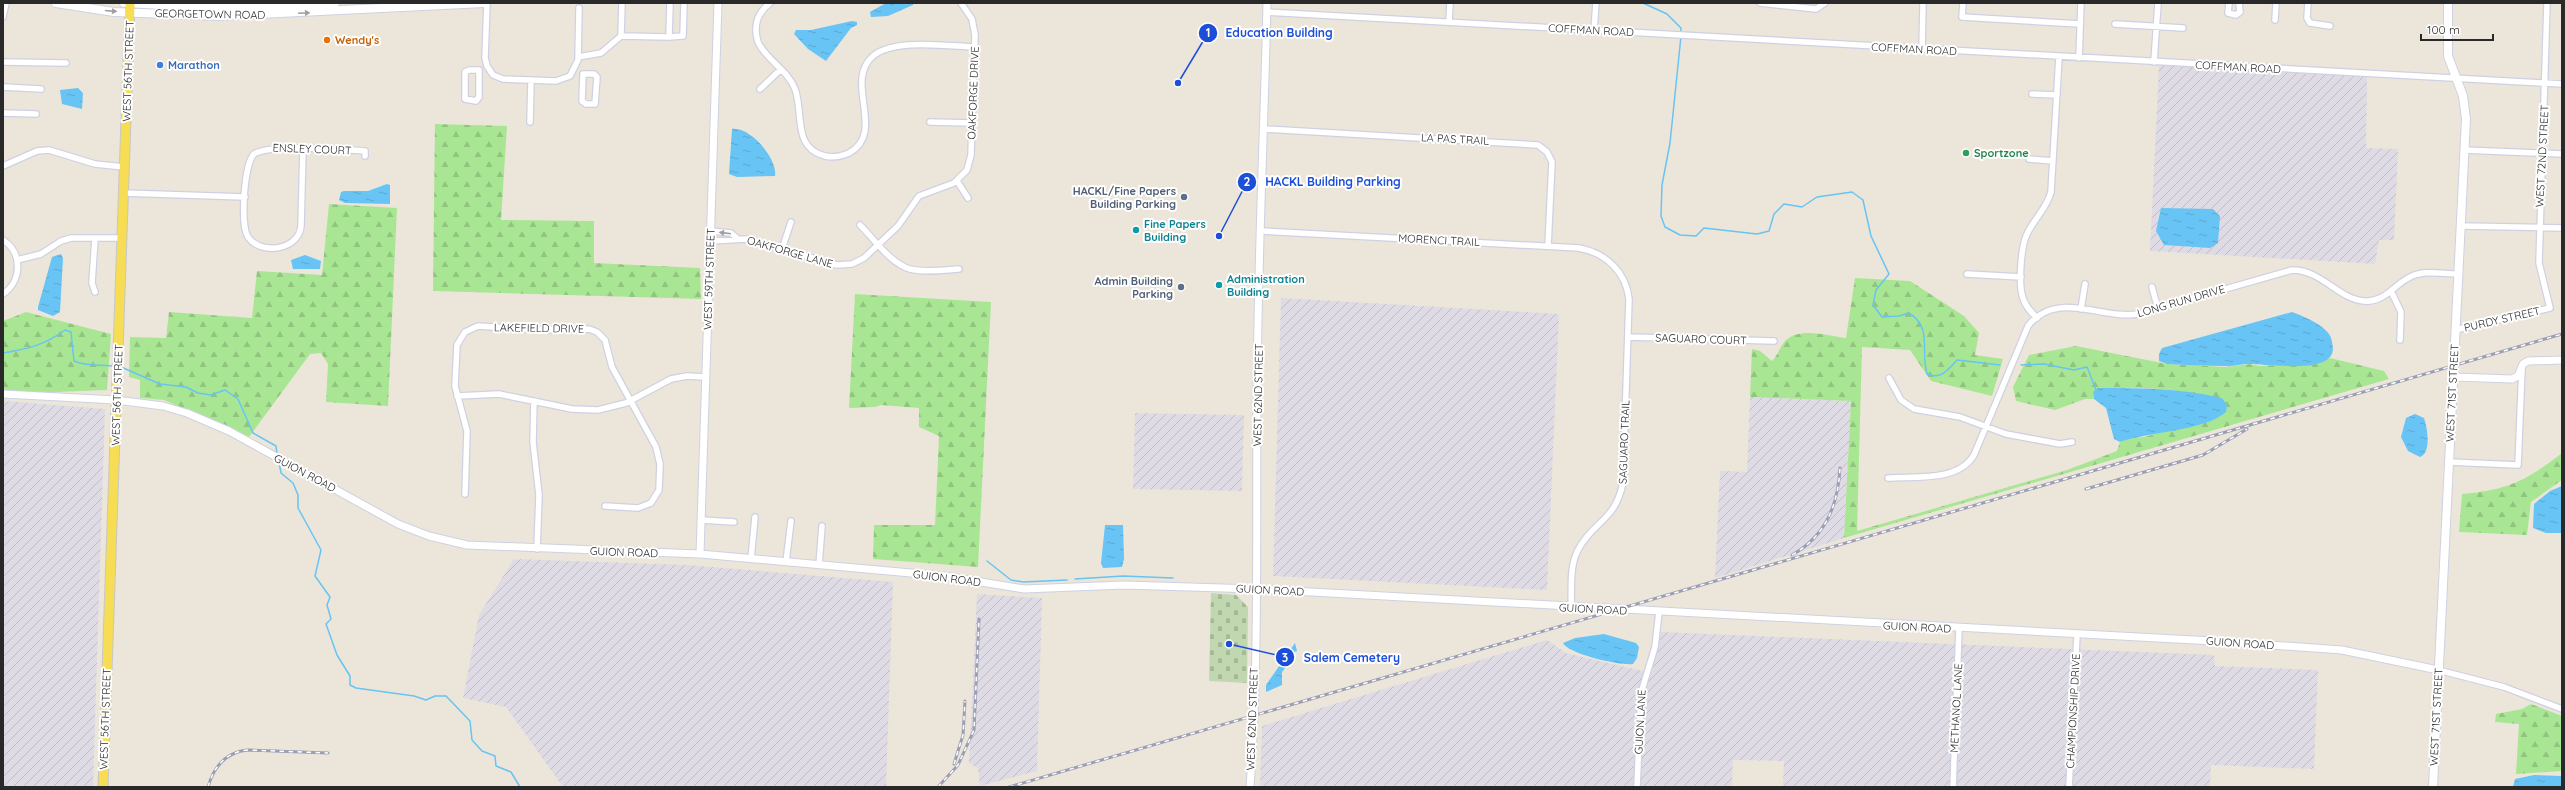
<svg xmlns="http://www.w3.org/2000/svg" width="2565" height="790" font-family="Quicksand,sans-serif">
	<defs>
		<pattern id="industrial-furrows" width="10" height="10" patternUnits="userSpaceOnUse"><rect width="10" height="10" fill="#dedbe4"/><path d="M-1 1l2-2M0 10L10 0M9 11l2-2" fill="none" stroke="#bebcc4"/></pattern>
		<pattern id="forest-firs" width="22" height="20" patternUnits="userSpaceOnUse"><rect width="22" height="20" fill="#a9e693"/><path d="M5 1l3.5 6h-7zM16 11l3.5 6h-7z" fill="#91c57f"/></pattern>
		<pattern id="cemetery-stones" width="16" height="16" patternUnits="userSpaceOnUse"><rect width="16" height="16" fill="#c0d7b0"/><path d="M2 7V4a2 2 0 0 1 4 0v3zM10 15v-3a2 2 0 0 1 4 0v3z" fill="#a5b997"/></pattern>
		<pattern id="water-ripples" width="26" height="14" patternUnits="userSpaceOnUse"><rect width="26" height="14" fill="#67c4f4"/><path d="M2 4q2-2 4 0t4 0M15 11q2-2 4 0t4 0" fill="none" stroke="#59a8d1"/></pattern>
	</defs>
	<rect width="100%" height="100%" fill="#ece6da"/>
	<!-- industrial -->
	<path fill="url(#industrial-furrows)" d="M2159 65 2367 76 2366 148 2398 149 2394 240H2379L2375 264 2150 251Z
		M1281 298 1559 314 1547 590 1273 576Z
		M1750 397 1851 401 1844 538 1715 578 1720 471 1747 472Z
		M3 401 105 409 93 787H3Z
		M1135 413 1244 415 1242 491 1133 489Z
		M514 559 688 565 893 582 886 787H563L506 707 463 698 479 615Z
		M977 594 1042 598 1037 771 980 786 978 768 969 763Z
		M1661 632 2214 655 2215 666 2318 670 2314 769 2211 765 2210 787H1783L1784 761 1733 760 1732 787H1260L1262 726 1547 640 1566 653 1651 673Z"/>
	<!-- forest -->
	<path fill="url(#forest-firs)" d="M435 124 507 126 501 220 594 221V263L700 268 701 299 433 291Z
		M329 204 397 208 388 406 326 402 328 364 321 353 310 354 249 437 164 400 140 398V380L129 377 130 337 166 338 169 312 252 318 257 271 322 275Z
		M1855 278 1910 281 1964 316 1979 333 1975 355 2003 359 1992 396 1931 381 1910 350 1862 347 1857 531 2067 470 2117 451 2120 442 2131 438 2144 437 2221 416 2212 396C2175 390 2130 383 2093 392L2094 399H2085L2055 410 2016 401 2013 387 2029 355 2076 346 2167 364 2227 367 2250 364 2260 366 2320 362 2330 358 2384 371 2389 379 1844 538 1851 401 1750 397 1752 349 1760 351 1772 361C1778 355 1780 347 1785 341 1799 326 1829 336 1846 338Z
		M855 294 991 302 978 567 873 559 874 525H935L939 436 919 427V408L881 405 875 407 849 408Z
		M26 312 111 334 107 390 3 394V321Z
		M2562 453V480L2531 502 2527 535 2459 532 2462 494C2508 490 2526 481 2562 453Z
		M2531 704 2562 716V771L2516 774 2519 724 2495 722 2496 714 2522 709Z"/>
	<!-- cemetery -->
	<path fill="url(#cemetery-stones)" d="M1211 593 1236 595 1248 607 1247 683 1209 681Z"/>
	<!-- water -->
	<path fill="url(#water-ripples)" d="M886 3H913V5L888 16 871 17 870 12Z
		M852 21 857 22V25L851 28 826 61 808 49 794 34 796 30H811Z
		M78 88 83 93 82 109 62 104 60 90Z
		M732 129C750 126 778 159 775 176L737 177 729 174Z
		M387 184 390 185V204L345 203 339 200 341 192 344 191H368Z
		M2161 208 2213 209 2220 216 2218 243 2210 248 2164 245 2156 231Z
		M61 254 63 258 60 312 53 316 38 310V307L52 257Z
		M305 255 321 261 320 269H293L291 260Z
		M2292 312C2305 317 2331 327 2332 342 2333 347 2334 352 2330 357 2318 372 2267 364 2249 364 2241 364 2233 367 2225 366 2206 366 2186 365 2167 364L2159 361V354L2162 348Z
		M2098 388C2139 388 2182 388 2222 398L2227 405 2226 412C2205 431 2147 432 2120 442L2114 439 2106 408 2094 399 2093 392Z
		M2415 414 2424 418C2427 426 2432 453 2420 457L2408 451 2401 437 2406 418Z
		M2562 486V533H2546L2533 528 2534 504 2550 491Z
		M1105 525H1123L1124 559 1122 567 1103 568 1101 563Z
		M1604 634 1636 643 1639 647 1637 658 1633 664C1621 666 1568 654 1563 643L1575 638Z
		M1295 643 1297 651C1281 656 1290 665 1282 672V685L1266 692V685Z
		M2534 775 2562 776V787H2513L2515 779Z"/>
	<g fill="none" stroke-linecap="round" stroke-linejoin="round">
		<!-- stream -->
		<path stroke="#67c4f4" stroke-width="1.5" d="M1643 3 1667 14 1681 28V32
			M1681 36 1670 143 1662 185 1661 216 1665 227 1680 235 1696 236 1704 228 1757 234 1769 231 1774 214 1784 204 1802 207 1817 197 1852 192 1863 200 1871 236 1889 274 1876 290 1873 305 1882 317 1899 316 1909 313C1933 328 1920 350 1927 374 1941 380 1948 370 1957 360L2000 365
			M3 353C27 349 45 345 65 330L71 332 74 361C88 367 98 364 113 366
			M2021 365 2044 364 2074 370 2087 367 2096 390
			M121 367 160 384 186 387 198 393 211 395 225 390 238 399 253 433 276 446 277 454
			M279 462 281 473 293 483 298 495V508L321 550 315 576 330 597 327 605 331 619 326 624 337 655 350 676V685L356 688 414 696 426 700 435 696H446L470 721 472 740 482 751 495 756 496 766 511 772 520 787
			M987 561 1011 580 1023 582 1067 580
			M1075 579 1123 576 1173 578"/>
		<defs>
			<path id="minor" d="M487 3 485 58 487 66 493 75 503 79 556 81 570 76 578 60 579 8
				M670 3 669 37 683 36 684 3
				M770 3C757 13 753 26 758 42 766 60 788 70 795 89 804 113 792 148 825 156 833 158 842 156 849 153 887 132 843 82 873 56 894 38 948 46 974 47
				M1760 3 1816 9 1825 3
				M1963 3 1962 17 2080 24
				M2229 3 2228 13 2236 15 2240 12 2239 3
				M2308 3 2307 18 2310 23 2330 26
				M1267 12 2562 84
				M3 17 6 3
				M2275 20 2276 3
				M1449 22 1450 3
				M2115 24 2183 28
				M1594 30 1596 3
				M621 36 669 37
				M1922 50 1923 3
				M578 57 601 53 621 36 622 3
				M2079 58 2081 3
				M3 62 66 63
				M2154 62 2158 3
				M469 70H479V97L476 101 465 99V72Z
				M583 74H594L597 77 595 104H586L582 101Z
				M3 87 41 89
				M760 89 780 70
				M2032 94 2057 95
				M3 113 36 114
				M530 122 531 80
				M930 122 972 123
				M1264 129 1538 145 1547 152 1552 162 1548 246
				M303 149 301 226C299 250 261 256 248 237 240 225 244 164 254 154 270 143 342 150 365 151V156
				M2464 150 2562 154
				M2029 159 2053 161
				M3 166 37 151 49 150 95 164 124 167
				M957 181 968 198
				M123 193 245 197
				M860 225C874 239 891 264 910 269 925 273 944 270 959 269
				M2461 226 2562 228
				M711 231 731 233 737 238
				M1261 231 1579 248C1606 253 1626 272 1629 299L1623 482C1616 521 1593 521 1578 550 1569 567 1572 589 1571 608
				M95 238 92 283 95 292
				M3 240C23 253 22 281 3 294
				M711 241 746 239 837 265 852 264 864 258 898 226 919 196 954 183 967 170 971 155 975 35 972 19 961 3
				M782 249 791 222
				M17 260 41 254 61 241 71 238H121
				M1967 274 2021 277
				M2152 287 2158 309
				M2391 291 2401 312 2400 340
				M2081 309 2085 284
				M2037 318C2031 312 2025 306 2023 298 2018 285 2021 246 2027 234 2034 219 2047 208 2051 192L2059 57
				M2455 330 2550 308 2539 263 2547 3
				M1628 337 1774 341
				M1889 378 1901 400 1914 409 1960 417 2006 434 2060 444 2072 442
				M457 396 499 394 572 409 598 410 626 403 671 379 687 376 705 377
				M534 401 533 442 539 495 537 549
				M2449 462 2518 465 2522 369
				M1888 478C1916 476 1958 482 1974 455L2028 326C2057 289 2101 320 2138 314L2292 270C2322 270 2338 299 2364 301 2385 303 2395 283 2412 276 2426 270 2444 274 2458 274
				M465 494 467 431 455 386 457 345 465 332 478 326 540 330 589 329 597 332 605 340 612 367 656 447 660 464 659 490 651 503 638 508 605 506
				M701 520 734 522
				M751 559 755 517
				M786 562 791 521
				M819 565 822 526
				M2438 670 2504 687 2562 709
				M1637 787 1641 693 1655 647 1659 612
				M1953 787 1959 629
				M2069 787 2077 635"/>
			<path id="tertiary" d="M2453 377 2512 379 2518 376 2523 364 2528 361 2562 360
				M3 394 116 400 163 406 187 413 229 431 398 524 429 536 467 545 700 554 944 576 1024 589 1124 585 1256 589 2213 641 2342 650 2438 670
				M700 554 718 3
				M1250 787C1259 661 1256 535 1257 409 1257 274 1264 138 1267 3"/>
			<path id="secondary" d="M56 3 114 12 220 16 484 3
				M124 3 223 8 335 3
				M2433 787 2466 119 2463 96 2448 56V3"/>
			<path id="primary" d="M103 787 130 3"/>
		</defs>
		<!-- minor casing -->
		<use href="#minor" stroke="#cfd1e3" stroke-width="8"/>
		<!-- tertiary casing -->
		<use href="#tertiary" stroke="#cfd1e3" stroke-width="9"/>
		<!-- secondary casing -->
		<use href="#secondary" stroke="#cfd1e3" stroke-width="10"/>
		<!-- primary casing -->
		<use href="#primary" stroke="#c7c7c7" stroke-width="11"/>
		<!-- minor -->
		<use href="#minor" stroke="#fff" stroke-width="5.5"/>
		<!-- tertiary -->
		<use href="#tertiary" stroke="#fff" stroke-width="7"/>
		<!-- secondary -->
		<use href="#secondary" stroke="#fff" stroke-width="8"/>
		<!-- primary -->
		<use href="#primary" stroke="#f7dd54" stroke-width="9"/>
		<defs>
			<path id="rail" d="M2086 489 2203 455 2247 429
				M1792 555C1826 536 1838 505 1840 468
				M954 764 963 735 965 701
				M208 787C214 766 226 752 248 750L328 753
				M938 787 958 765 974 730 979 619
				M1009 787 2562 334"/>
		</defs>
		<!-- rail casing -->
		<use href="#rail" stroke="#9c9eb4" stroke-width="3"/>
		<!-- rail -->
		<use href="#rail" stroke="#fff" stroke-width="1.5" stroke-dasharray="4.5" stroke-linecap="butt"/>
	</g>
	<!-- one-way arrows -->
	<defs><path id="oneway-solid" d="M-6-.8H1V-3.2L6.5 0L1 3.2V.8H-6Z"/></defs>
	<g fill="#9f9f9f">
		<use href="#oneway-solid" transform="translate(111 11) rotate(5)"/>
		<use href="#oneway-solid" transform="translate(304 13) rotate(-3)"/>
		<use href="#oneway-solid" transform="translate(725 233) rotate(-173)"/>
	</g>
	<!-- markers -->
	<circle fill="#e8710a" stroke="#fff" stroke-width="1.5" cx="327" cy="40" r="4"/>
	<circle fill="#3f7fe0" stroke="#fff" stroke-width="1.5" cx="160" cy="65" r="4"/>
	<circle fill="#2e9e5b" stroke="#fff" stroke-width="1.5" cx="1966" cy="153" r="4"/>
	<g fill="#5c6f8a" stroke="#fff" stroke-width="1.5">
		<circle cx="1184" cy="197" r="4"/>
		<circle cx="1181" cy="287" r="4"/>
	</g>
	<g fill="#0f9aa8" stroke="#fff" stroke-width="1.5">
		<circle cx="1136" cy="230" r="4"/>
		<circle cx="1219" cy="285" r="4"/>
	</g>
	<g text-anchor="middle" stroke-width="4" stroke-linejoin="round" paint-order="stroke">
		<!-- street labels -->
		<g font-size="11" fill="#292929" stroke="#fff">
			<text transform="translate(210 14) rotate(1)" y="4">GEORGETOWN ROAD</text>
			<text transform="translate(1591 30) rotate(3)" y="4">COFFMAN ROAD</text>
			<text transform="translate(1914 49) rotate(3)" y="4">COFFMAN ROAD</text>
			<text transform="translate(2238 67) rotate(3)" y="4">COFFMAN ROAD</text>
			<text transform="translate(128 71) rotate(-88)" y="4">WEST 56TH STREET</text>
			<text transform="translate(973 93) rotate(-88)" y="4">OAKFORGE DRIVE</text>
			<text transform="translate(1455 139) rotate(3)" y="4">LA PAS TRAIL</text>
			<text transform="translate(312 149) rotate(2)" y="4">ENSLEY COURT</text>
			<text transform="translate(2542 156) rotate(-87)" y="4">WEST 72ND STREET</text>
			<text transform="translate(1439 240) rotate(3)" y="4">MORENCI TRAIL</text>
			<text transform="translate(790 252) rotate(16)" y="4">OAKFORGE LANE</text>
			<text transform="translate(709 279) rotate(-88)" y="4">WEST 59TH STREET</text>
			<text transform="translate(2181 301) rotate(-16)" y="4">LONG RUN DRIVE</text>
			<text transform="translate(2502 319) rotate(-13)" y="4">PURDY STREET</text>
			<text transform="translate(539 328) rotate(1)" y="4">LAKEFIELD DRIVE</text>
			<text transform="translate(1701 339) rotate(2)" y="4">SAGUARO COURT</text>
			<text transform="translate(2452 393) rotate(-87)" y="4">WEST 71ST STREET</text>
			<text transform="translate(117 395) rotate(-88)" y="4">WEST 56TH STREET</text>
			<text transform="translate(1258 395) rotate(-89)" y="4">WEST 62ND STREET</text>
			<text transform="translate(1624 442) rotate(-88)" y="4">SAGUARO TRAIL</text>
			<text transform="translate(305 473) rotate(28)" y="4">GUION ROAD</text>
			<text transform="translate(624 552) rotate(2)" y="4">GUION ROAD</text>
			<text transform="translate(947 578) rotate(7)" y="4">GUION ROAD</text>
			<text transform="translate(1270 590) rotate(3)" y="4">GUION ROAD</text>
			<text transform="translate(1593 609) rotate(3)" y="4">GUION ROAD</text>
			<text transform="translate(1917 627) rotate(3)" y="4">GUION ROAD</text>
			<text transform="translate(2240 643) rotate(4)" y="4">GUION ROAD</text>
			<text transform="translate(1956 708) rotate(-87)" y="4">METHANOL LANE</text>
			<text transform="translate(2073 711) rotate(-87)" y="4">CHAMPIONSHIP DRIVE</text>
			<text transform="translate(2436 717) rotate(-87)" y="4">WEST 71ST STREET</text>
			<text transform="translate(105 719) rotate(-88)" y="4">WEST 56TH STREET</text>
			<text transform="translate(1252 719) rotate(-88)" y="4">WEST 62ND STREET</text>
			<text transform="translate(1640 722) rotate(-87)" y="4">GUION LANE</text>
		</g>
		<!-- food labels -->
		<g font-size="11" font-weight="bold" fill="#c56008" stroke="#fff" text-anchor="start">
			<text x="335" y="44">Wendy's</text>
		</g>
		<!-- shop labels -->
		<g font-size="11" font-weight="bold" fill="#366cbe" stroke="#fff" text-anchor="start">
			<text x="168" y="69">Marathon</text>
		</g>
		<!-- leisure labels -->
		<g font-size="11" font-weight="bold" fill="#27864d" stroke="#fff" text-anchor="start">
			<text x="1974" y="157">Sportzone</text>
		</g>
		<!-- service labels -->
		<g font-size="11" font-weight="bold" fill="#4e5e75" stroke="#fff" text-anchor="end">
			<text x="1176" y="195">HACKL/Fine Papers<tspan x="1176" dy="13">Building Parking</tspan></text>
			<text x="1173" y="285">Admin Building<tspan x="1173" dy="13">Parking</tspan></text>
		</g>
		<!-- culture labels -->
		<g font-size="11" font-weight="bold" fill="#0d838f" stroke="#fff" text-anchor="start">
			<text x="1144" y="228">Fine Papers<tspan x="1144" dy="13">Building</tspan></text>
			<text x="1227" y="283">Administration<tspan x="1227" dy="13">Building</tspan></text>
		</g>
	</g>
	<!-- callouts -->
	<path fill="none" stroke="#1d4ed8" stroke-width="1.5" d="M1178 83L1208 33M1219 236L1247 182M1229 644L1285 657"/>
	<g fill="#1d4ed8" stroke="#fff" stroke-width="1.5">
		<circle cx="1178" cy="83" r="4"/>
		<circle cx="1219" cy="236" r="4"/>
		<circle cx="1229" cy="644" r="4"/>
		<circle cx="1208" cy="33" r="10"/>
		<circle cx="1247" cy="182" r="10"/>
		<circle cx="1285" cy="657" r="10"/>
	</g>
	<g font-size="12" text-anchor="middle" font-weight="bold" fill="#fff">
		<text x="1208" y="37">1</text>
		<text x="1247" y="186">2</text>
		<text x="1285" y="662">3</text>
	</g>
	<g font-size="12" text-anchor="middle" font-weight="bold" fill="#1d4ed8" stroke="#fff" stroke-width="4" stroke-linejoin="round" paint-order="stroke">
		<text x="1279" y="37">Education Building</text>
		<text x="1333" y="186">HACKL Building Parking</text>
		<text x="1352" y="662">Salem Cemetery</text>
	</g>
	<!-- border -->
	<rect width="2565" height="790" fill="none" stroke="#292929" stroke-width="8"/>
	<!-- scale -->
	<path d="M2421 34v6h72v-6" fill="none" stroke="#292929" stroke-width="2"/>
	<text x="2427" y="34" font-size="12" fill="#292929" stroke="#ffffff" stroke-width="3" paint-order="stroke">100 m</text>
</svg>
